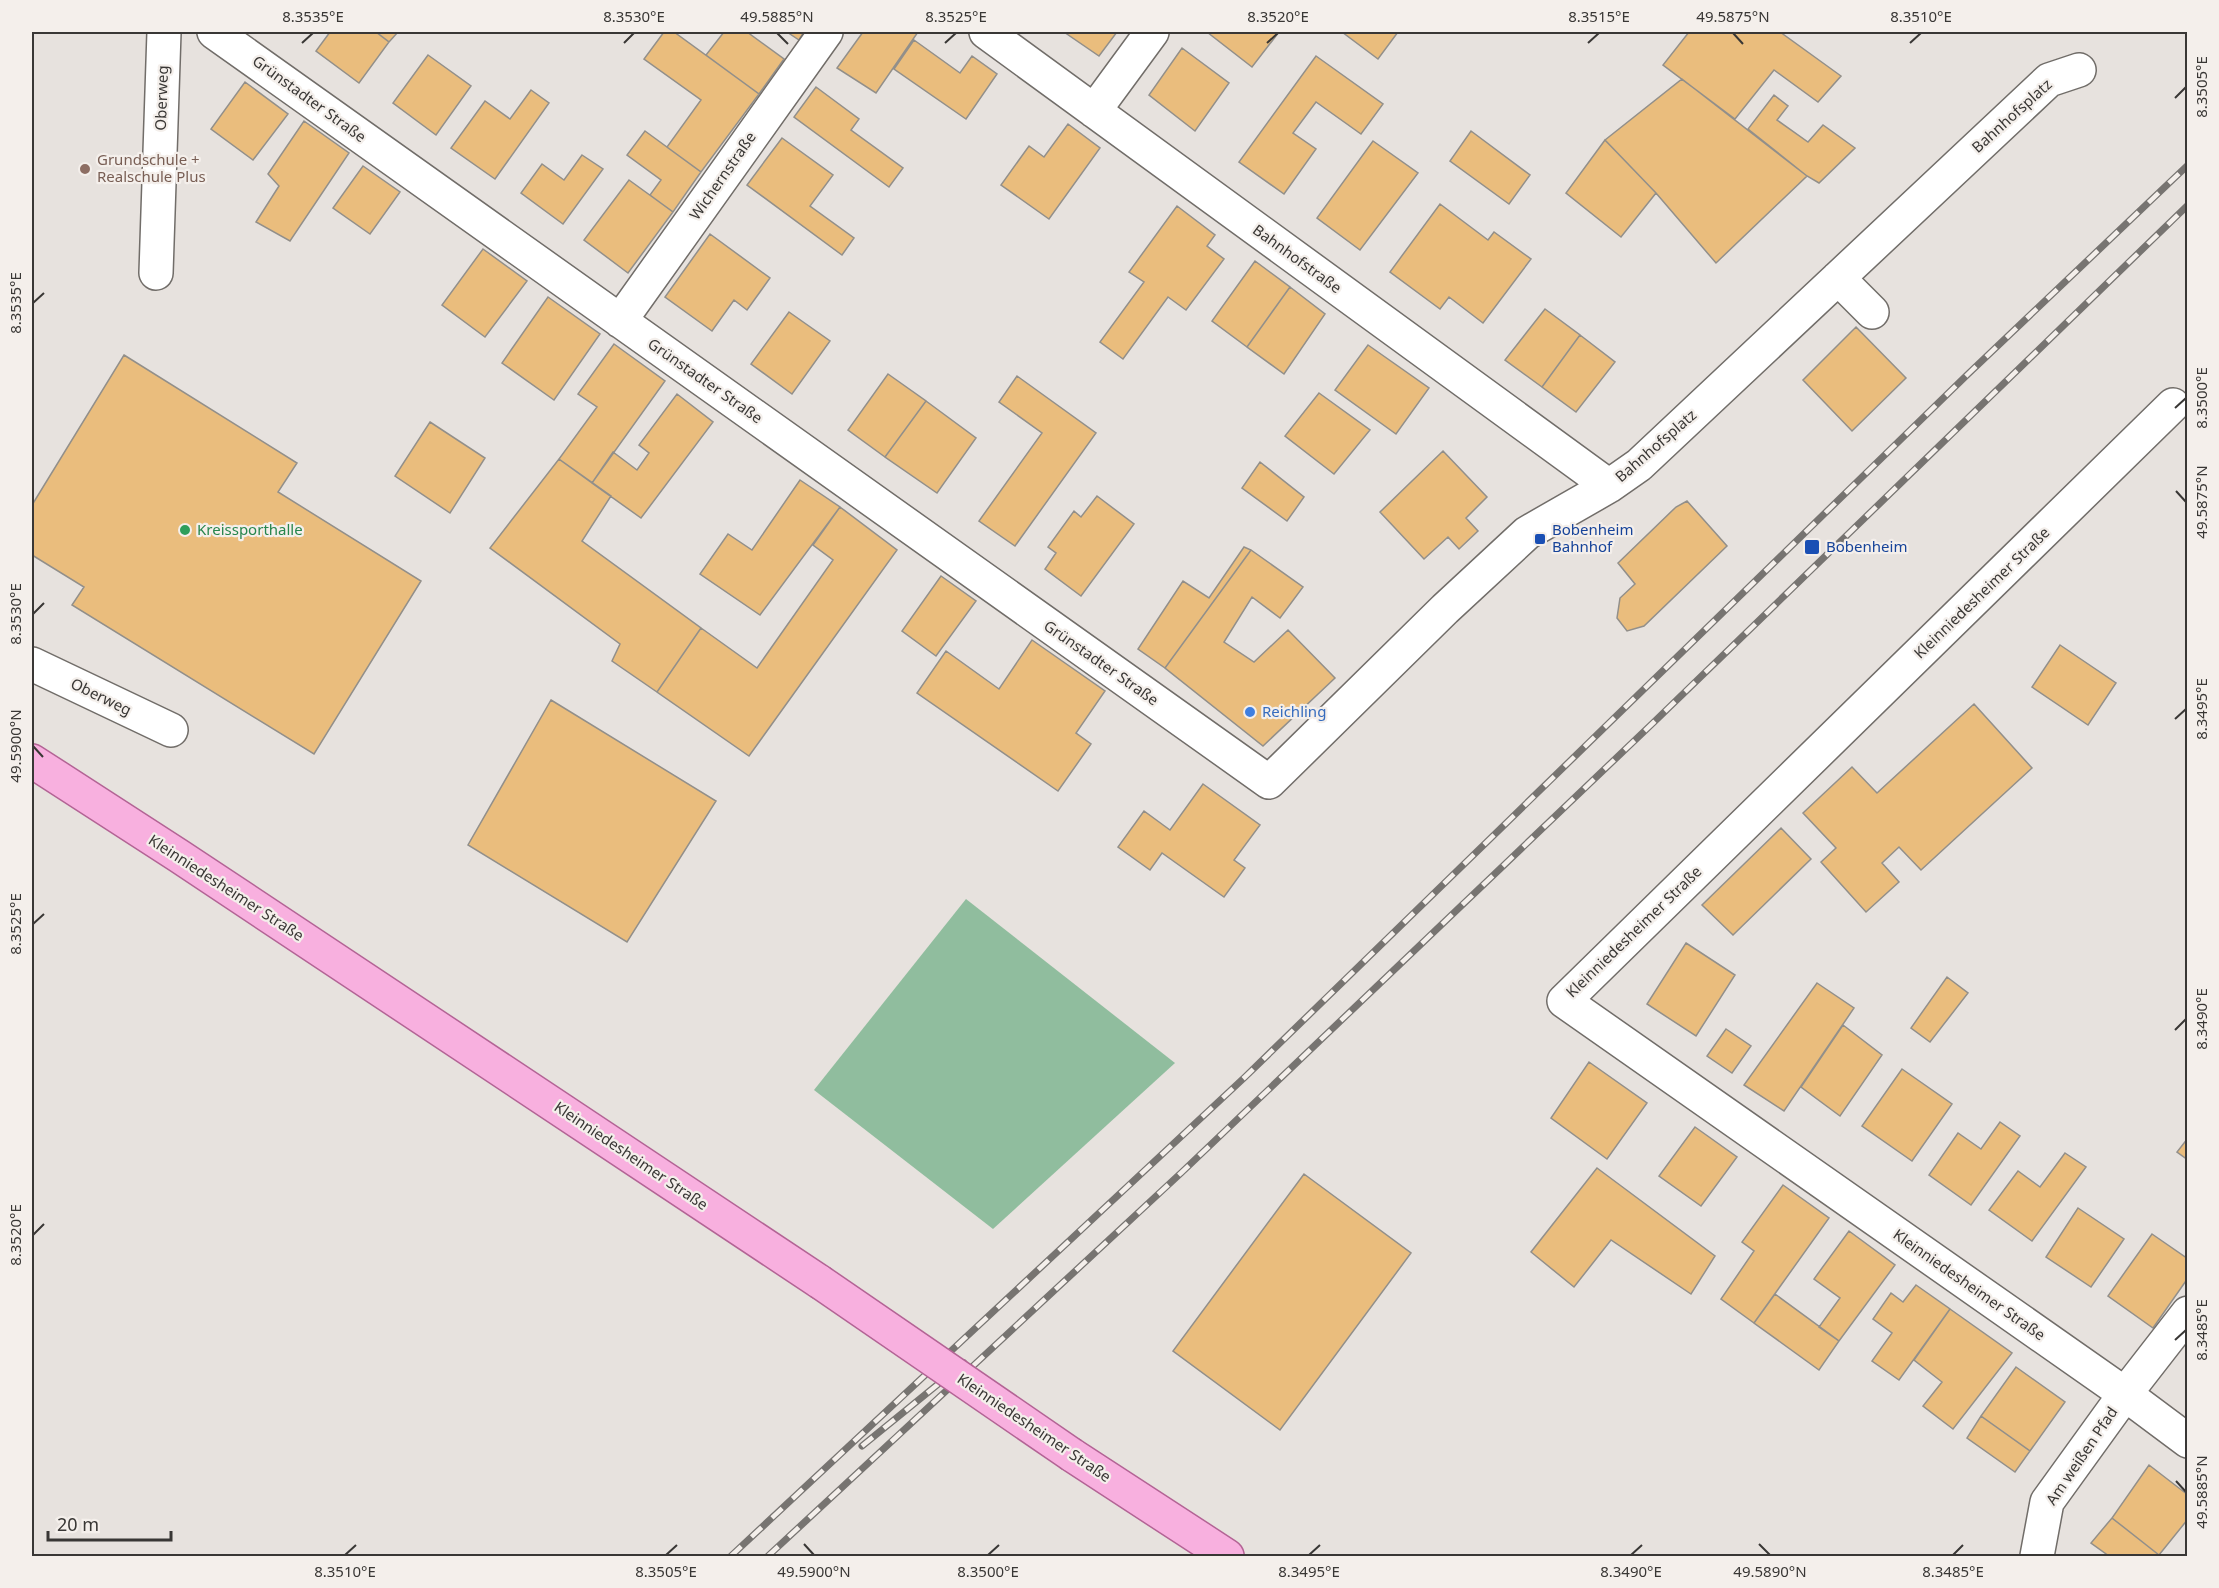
<svg xmlns="http://www.w3.org/2000/svg" width="2219" height="1588" font-family="'Noto Sans',sans-serif">
	<rect width="100%" height="100%" fill="#e7e2de"/>
	<!-- green -->
	<path fill="#90bd9e" d="M966 899 1175 1063 993 1229 814 1090Z"/>
	<!-- building -->
	<path fill="#eabd7d" stroke="#928f8a" stroke-width="1.5" d="M330 32H376L389 42 359 83 316 51Z
		M376 32H398L389 42Z
		M664 32H674L759 94 701 172 667 147 701 100 644 59Z
		M724 32H747L784 59 759 94 706 55Z
		M787 32H804L799 40Z
		M863 32H918L876 93 837 68Z
		M1064 32H1117L1099 56Z
		M1207 32H1279L1252 67Z
		M1342 32H1398L1378 59Z
		M1689 32H1780L1841 76 1818 102 1774 70 1735 119 1663 65Z
		M914 40 960 73 972 56 997 74 966 119 894 69Z
		M1182 48 1229 83 1195 131 1149 95Z
		M428 55 471 86 436 135 393 103Z
		M1316 56 1383 104 1361 134 1316 102 1293 133 1316 149 1284 194 1239 162Z
		M1682 79 1807 176 1716 263 1656 193 1605 140Z
		M245 82 288 114 253 160 211 129Z
		M816 87 859 119 851 130 903 168 889 187 794 117Z
		M531 90 549 103 495 179 451 148 485 101 510 119Z
		M1774 95 1788 106 1777 120 1808 142 1823 125 1855 148 1819 183 1807 176 1748 129Z
		M304 121 349 153 290 241 256 222 279 186 268 174Z
		M1068 124 1100 148 1049 219 1001 185 1029 146 1044 157Z
		M645 131 701 172 673 212 650 195 661 180 627 155Z
		M1471 131 1530 175 1509 204 1450 161Z
		M782 138 833 175 810 206 854 238 842 255 747 185Z
		M1605 140 1656 193 1621 237 1566 193Z
		M1373 141 1418 173 1360 250 1317 218Z
		M582 155 603 169 563 224 521 193 542 164 564 180Z
		M363 166 400 192 370 234 333 208Z
		M629 180 673 212 628 273 584 240Z
		M1440 204 1488 240 1494 232 1531 259 1483 323 1449 297 1440 309 1390 272Z
		M1177 206 1215 235 1207 246 1224 259 1186 310 1168 297 1123 359 1100 342 1144 282 1129 272Z
		M710 234 770 278 747 310 734 300 712 331 665 297Z
		M483 249 527 281 485 337 442 305Z
		M1255 261 1290 287 1247 347 1212 321Z
		M1290 287 1325 314 1284 374 1247 347Z
		M548 297 600 334 554 400 502 363Z
		M1545 309 1580 335 1542 387 1505 360Z
		M789 312 830 341 792 394 751 364Z
		M1856 327 1906 378 1852 431 1803 380Z
		M1580 335 1615 362 1576 412 1542 387Z
		M614 344 665 381 592 483 559 459 597 407 578 394Z
		M1368 345 1429 388 1396 434 1335 390Z
		M124 355 297 463 278 492 421 581 314 754 72 605 84 587 32 555V505Z
		M888 374 926 401 885 457 848 430Z
		M1017 376 1096 433 1015 546 979 521 1042 433 999 402Z
		M1319 393 1370 430 1334 474 1285 436Z
		M677 394 713 422 641 518 592 483 613 452 637 470 649 453 639 445Z
		M926 401 976 438 937 493 885 457Z
		M430 422 485 458 450 513 395 476Z
		M1443 451 1487 497 1466 518 1478 531 1459 549 1448 537 1424 559 1380 512Z
		M559 459 611 496 582 541 701 628 657 692 612 661 620 644 490 548Z
		M1260 462 1304 497 1287 521 1242 488Z
		M800 480 840 507 760 615 700 574 728 534 752 550Z
		M1097 496 1134 524 1081 596 1045 569 1056 553 1048 547 1074 511 1081 517Z
		M1687 501 1727 546 1644 626 1627 631 1617 618 1620 598 1635 584 1618 563 1676 507Z
		M840 507 897 550 749 756 657 692 701 628 757 668 833 560 813 545Z
		M1244 547 1251 550 1165 668 1138 649 1183 581 1209 598Z
		M1251 550 1303 587 1280 618 1252 597 1224 642 1254 662 1288 630 1335 678 1263 746 1165 668Z
		M941 576 976 601 936 656 902 631Z
		M1032 640 1105 691 1076 733 1091 744 1058 791 917 693 946 651 999 689Z
		M2060 645 2116 683 2088 725 2032 687Z
		M551 700 716 801 627 942 468 845Z
		M1974 704 2032 768 1921 870 1899 847 1882 863 1899 882 1866 912 1821 862 1836 848 1803 813 1852 767 1877 793Z
		M1203 784 1260 825 1234 860 1245 868 1224 897 1162 853 1150 870 1118 847 1144 811 1170 830Z
		M1781 828 1811 859 1733 935 1702 905Z
		M1686 943 1735 975 1696 1036 1647 1004Z
		M1947 977 1968 993 1930 1042 1911 1028Z
		M1817 983 1854 1008 1784 1111 1744 1085Z
		M1843 1025 1882 1055 1840 1116 1801 1087Z
		M1726 1029 1751 1046 1732 1073 1707 1056Z
		M1589 1062 1647 1103 1607 1159 1551 1118Z
		M1902 1069 1952 1104 1912 1161 1862 1126Z
		M2000 1122 2020 1136 1971 1205 1929 1175 1958 1133 1981 1149Z
		M1695 1127 1737 1157 1701 1206 1659 1176Z
		M2188 1138V1160L2177 1152Z
		M2065 1153 2086 1167 2032 1241 1989 1210 2018 1171 2040 1187Z
		M1597 1168 1715 1256 1691 1294 1611 1240 1574 1287 1531 1252Z
		M1304 1174 1411 1253 1280 1430 1173 1351Z
		M1783 1185 1829 1218 1754 1323 1721 1299 1754 1251 1742 1242Z
		M2078 1208 2124 1239 2091 1287 2046 1257Z
		M1849 1231 1895 1265 1839 1341 1819 1327 1840 1298 1814 1279Z
		M2152 1234 2188 1259V1278L2153 1328 2108 1296Z
		M1916 1285 1950 1309 1899 1380 1872 1361 1892 1333 1873 1319 1891 1293 1903 1302Z
		M1775 1294 1839 1341 1819 1370 1754 1323Z
		M1950 1309 2012 1353 1953 1429 1923 1406 1942 1382 1914 1360Z
		M2016 1367 2065 1402 2030 1451 1981 1416Z
		M1981 1416 2030 1451 2015 1472 1967 1438Z
		M2149 1465 2188 1495V1519L2159 1555 2112 1518Z
		M2112 1518 2159 1555 2158 1556H2109L2091 1543Z"/>
	<g fill="none" stroke-linecap="round" stroke-linejoin="round">
		<defs>
			<path id="minor" d="M214 32 1269 782 1445 609 1527 533 1609 486 1639 465 2049 80 2079 70
				M986 32 1609 486
				M1094 111 1152 32
				M156 273 164 32
				M1838 278 1872 312
				M620 321 826 32
				M2173 405 1564 1001 2125 1394 2188 1441
				M32 664 171 730
				M2037 1556 2047 1502 2125 1394 2188 1313"/>
			<path id="major" d="M32 761 179 856 820 1282
				M1072 1455 1227 1556"/>
		</defs>
		<!-- minor casing -->
		<use href="#minor" stroke="#716d69" stroke-width="36"/>
		<!-- major casing -->
		<use href="#major" stroke="#b36495" stroke-width="36"/>
		<!-- minor -->
		<use href="#minor" stroke="#fff" stroke-width="33"/>
		<!-- major -->
		<use href="#major" stroke="#f8b0df" stroke-width="33"/>
		<defs>
			<path id="rail" d="M862 1446 964 1363
				M731 1556 1245 1077 1967 375 2188 165
				M768 1556 1181 1173 1654 722 2188 205"/>
		</defs>
		<!-- rail casing -->
		<use href="#rail" stroke="#777471" stroke-width="7"/>
		<!-- rail -->
		<use href="#rail" stroke="#f4efeb" stroke-width="4.5" stroke-dasharray="14" stroke-linecap="butt"/>
		<defs>
			<path id="major-bridge" d="M820 1282 1072 1455"/>
		</defs>
		<!-- major-bridge casing -->
		<use href="#major-bridge" stroke="#b36495" stroke-width="36" stroke-linecap="butt"/>
		<!-- major-bridge -->
		<use href="#major-bridge" stroke="#f8b0df" stroke-width="33"/>
	</g>
	<!-- ticks -->
	<path fill="none" stroke="#393735" stroke-width="2" d="M777 33 788 44M1733 33 1743 44M302 43 313 33M624 43 634 33M945 43 956 33M1267 43 1278 33M1588 43 1599 33M1910 43 1921 33M2175 98 2186 87M33 303 44 293M2175 408 2186 398M2176 491 2186 502M33 614 44 603M2175 719 2186 709M33 746 43 757M33 924 44 914M2175 1030 2186 1019M33 1235 44 1224M2175 1340 2186 1330M2176 1481 2186 1492M804 1544 814 1555M1759 1544 1770 1555M345 1555 356 1545M666 1555 677 1545M988 1555 999 1545M1309 1555 1320 1545M1631 1555 1642 1545M1953 1555 1963 1545"/>
	<!-- markers -->
	<circle fill="#8d6e63" stroke="#f4efeb" stroke-width="2" cx="85" cy="169" r="6"/>
	<circle fill="#2e9e5b" stroke="#f4efeb" stroke-width="2" cx="185" cy="530" r="6"/>
	<g fill="#1a4fb4" stroke="#f4efeb" stroke-width="2">
		<rect x="1534" y="533" width="12" height="12" rx="3"/>
		<rect x="1804" y="539" width="16" height="16" rx="3"/>
	</g>
	<circle fill="#3f7fe0" stroke="#f4efeb" stroke-width="2" cx="1250" cy="712" r="6"/>
	<g text-anchor="middle" stroke-width="4.5" stroke-linejoin="round" paint-order="stroke">
		<!-- street labels -->
		<g font-size="15" fill="#393735" stroke="#f4efeb">
			<text transform="translate(162 98) rotate(-88)" y="5">Oberweg</text>
			<text transform="translate(309 99) rotate(36)" y="5">Grünstadter Straße</text>
			<text transform="translate(2012 116) rotate(-42)" y="5">Bahnhofsplatz</text>
			<text transform="translate(723 176) rotate(-55)" y="5">Wichernstraße</text>
			<text transform="translate(1297 259) rotate(36)" y="5">Bahnhofstraße</text>
			<text transform="translate(705 381) rotate(35)" y="5">Grünstadter Straße</text>
			<text transform="translate(1656 446) rotate(-41)" y="5">Bahnhofsplatz</text>
			<text transform="translate(1982 593) rotate(-44)" y="5">Kleinniedesheimer Straße</text>
			<text transform="translate(1101 663) rotate(35)" y="5">Grünstadter Straße</text>
			<text transform="translate(101 697) rotate(26)" y="5">Oberweg</text>
			<text transform="translate(226 888) rotate(33)" y="5">Kleinniedesheimer Straße</text>
			<text transform="translate(1634 932) rotate(-44)" y="5">Kleinniedesheimer Straße</text>
			<text transform="translate(631 1156) rotate(34)" y="5">Kleinniedesheimer Straße</text>
			<text transform="translate(1969 1285) rotate(35)" y="5">Kleinniedesheimer Straße</text>
			<text transform="translate(1034 1428) rotate(34)" y="5">Kleinniedesheimer Straße</text>
			<text transform="translate(2082 1456) rotate(-56)" y="5">Am weißen Pfad</text>
		</g>
		<!-- education labels -->
		<g font-size="15" fill="#785e54" stroke="#f4efeb" text-anchor="start">
			<text x="97" y="165">Grundschule +<tspan x="97" dy="17">Realschule Plus</tspan></text>
		</g>
		<!-- leisure labels -->
		<g font-size="15" fill="#27864d" stroke="#f4efeb" text-anchor="start">
			<text x="197" y="535">Kreissporthalle</text>
		</g>
		<!-- transit labels -->
		<g font-size="15" fill="#164399" stroke="#f4efeb" text-anchor="start">
			<text x="1552" y="535">Bobenheim<tspan x="1552" dy="17">Bahnhof</tspan></text>
			<text x="1826" y="552">Bobenheim</text>
		</g>
		<!-- shop labels -->
		<g font-size="15" fill="#366cbe" stroke="#f4efeb" text-anchor="start">
			<text x="1262" y="717">Reichling</text>
		</g>
	</g>
	<!-- border -->
	<rect width="2219" height="1588" fill="none" stroke="#f4efeb" stroke-width="66"/>
	<!-- scale -->
	<path d="M48 1531v9h123v-9" fill="none" stroke="#393735" stroke-width="3"/>
	<text x="57" y="1531" font-size="18" fill="#393735" stroke="#f4efeb" stroke-width="4.5" paint-order="stroke">20 m</text>
	<rect x="33" y="33" width="2153" height="1522" fill="none" stroke="#393735" stroke-width="2"/>
	<g font-size="15" text-anchor="middle" fill="#393735">
		<text x="313" y="22">8.3535°E</text>
		<text x="634" y="22">8.3530°E</text>
		<text x="777" y="22">49.5885°N</text>
		<text x="956" y="22">8.3525°E</text>
		<text x="1278" y="22">8.3520°E</text>
		<text x="1599" y="22">8.3515°E</text>
		<text x="1733" y="22">49.5875°N</text>
		<text x="1921" y="22">8.3510°E</text>
		<text transform="translate(2202 87) rotate(-90)" y="5">8.3505°E</text>
		<text transform="translate(16 303) rotate(-90)" y="5">8.3535°E</text>
		<text transform="translate(2202 398) rotate(-90)" y="5">8.3500°E</text>
		<text transform="translate(2202 502) rotate(-90)" y="5">49.5875°N</text>
		<text transform="translate(16 614) rotate(-90)" y="5">8.3530°E</text>
		<text transform="translate(2202 709) rotate(-90)" y="5">8.3495°E</text>
		<text transform="translate(16 746) rotate(-90)" y="5">49.5900°N</text>
		<text transform="translate(16 924) rotate(-90)" y="5">8.3525°E</text>
		<text transform="translate(2202 1019) rotate(-90)" y="5">8.3490°E</text>
		<text transform="translate(16 1235) rotate(-90)" y="5">8.3520°E</text>
		<text transform="translate(2202 1330) rotate(-90)" y="5">8.3485°E</text>
		<text transform="translate(2202 1492) rotate(-90)" y="5">49.5885°N</text>
		<text x="345" y="1577">8.3510°E</text>
		<text x="666" y="1577">8.3505°E</text>
		<text x="814" y="1577">49.5900°N</text>
		<text x="988" y="1577">8.3500°E</text>
		<text x="1309" y="1577">8.3495°E</text>
		<text x="1631" y="1577">8.3490°E</text>
		<text x="1770" y="1577">49.5890°N</text>
		<text x="1953" y="1577">8.3485°E</text>
	</g>
</svg>
